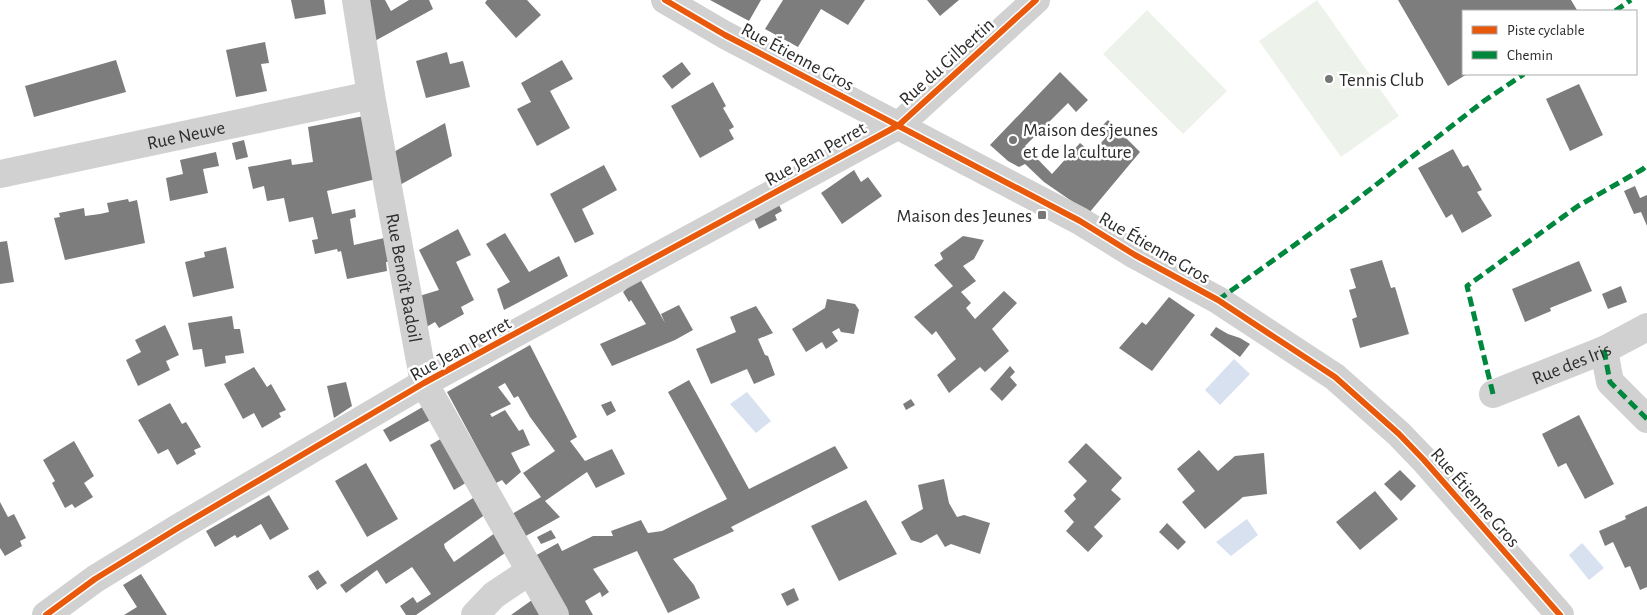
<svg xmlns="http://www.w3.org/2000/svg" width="1647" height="615" font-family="'Alegreya Sans',sans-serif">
	<rect width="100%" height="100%" fill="#fff"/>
	<!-- green -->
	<path fill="#edf3eb" d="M1317 0 1399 116 1341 157 1259 41Z
		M1147 10 1227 91 1183 134 1103 54Z"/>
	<!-- water -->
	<path fill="#d7e1f0" d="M1234 359 1250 374 1220 405 1205 390Z
		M747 392 771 421 756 433 730 404Z
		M1247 519 1258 535 1231 556 1216 542Z
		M1582 543 1604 568 1589 580 1569 555Z"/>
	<!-- building -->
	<path fill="#7d7d7d" d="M291 0H324L326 14 295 19Z
		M365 0H385L391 11 409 0H429L433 9 373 42Z
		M487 0H527L541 15 516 38 485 3Z
		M710 0H761L749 21Z
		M783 0H865L848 25 821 9 798 47 765 29Z
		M927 0H959L940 16Z
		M1398 0H1571L1577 10 1574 11H1463V74H1467L1448 86Z
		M265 42 269 63 261 64 267 91 236 97 226 50Z
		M447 52 450 64 463 61 470 87 426 98 416 61Z
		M116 60 126 92 34 117 25 86Z
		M562 60 573 79 550 91 570 128 537 146 517 109 531 102 521 83Z
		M682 62 691 74 672 89 662 76Z
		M1060 72 1088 100 1076 112 1068 103 1025 146 1052 174 1080 143 1092 153 1108 135 1100 128 1108 120 1140 152 1089 213 1044 182 1025 164 1019 167 1008 161 990 145Z
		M713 82 726 106 723 108 734 127 729 130 734 139 700 158 671 106Z
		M1579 84 1603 135 1570 151 1546 99Z
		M364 116 376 179 327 191 332 214 355 209 356 217 350 219 354 245 384 238 389 262H386L387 271 347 279 341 251 338 252 337 249 315 254 312 240 318 239 313 217 289 222 284 198 267 201 264 186 253 189 248 167 291 159 292 165 313 162 308 127Z
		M445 123 452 156 398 186 392 153Z
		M244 140 248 157 236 160 232 143Z
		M1453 149 1463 167 1468 165 1482 190 1477 192 1492 216 1462 233 1452 214 1446 218 1418 168Z
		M216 152 219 166 203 169 208 193 170 201 166 178 183 174 180 160Z
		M604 165 617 190 582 209 594 234 575 243 550 194Z
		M854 170 861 182 868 177 882 196 842 224 821 193Z
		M1635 186 1640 198 1647 195V226L1641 212 1634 214 1624 191Z
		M128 199 129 202 137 200 145 243 65 260 54 218 60 217 59 213 84 208 85 216 100 214 109 212 107 203Z
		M778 203 782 211 775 215 777 220 759 229 753 216Z
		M458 229 471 255 456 262 474 300 461 307 464 314 439 328 435 322 423 329 416 297 439 290 419 250Z
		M505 233 529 272 559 256 568 276 504 310 497 289 510 282 486 244Z
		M963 236 984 240 974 259 963 266 976 281 961 292 971 303 966 308 975 319 1004 291 1017 303 992 329 1009 351 985 372 980 367 949 393 937 375 956 359 936 331 932 335 914 317 953 286 934 265 943 259 940 253Z
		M7 241 14 282 0 284V242Z
		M226 247 234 288 193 297 185 262 205 257 204 252Z
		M1382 260 1391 288 1395 287 1409 334 1360 348 1352 319 1357 317 1349 290 1356 288 1350 269Z
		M1579 261 1592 291 1550 308 1551 311 1525 322 1512 289Z
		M639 277 665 323 661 314 679 305 693 330 675 340 612 366 600 344 646 324 631 300 629 302 623 292Z
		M1621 286 1627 302 1608 309 1602 294Z
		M1169 297 1195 315 1152 371 1119 348 1142 322 1146 325Z
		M827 299 855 304 859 310 854 334 841 332 839 328 832 332 838 341 826 349 822 342 806 352 792 329 825 308Z
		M756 306 773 333 758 339 765 355 768 356 775 375 754 384 747 369 711 384 696 349 736 332 730 317Z
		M232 316 234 329H240L244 353 225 356 226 363 205 367 202 349 193 350 188 323Z
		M165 325 179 355 166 361 170 370 138 386 126 360 141 352 135 340Z
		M1216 327 1228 334 1240 338 1250 344 1240 357 1210 335Z
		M530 345 577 437 570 441 585 461 612 449 625 474 596 488 587 472 545 501 560 517 524 537 512 514 541 497 523 473 555 451 530 417 518 396 514 398 505 383 498 387 511 404 490 414 492 417 505 410 519 431 523 429 530 445 511 453 521 472 506 485 502 480 496 483 447 392Z
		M1010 366 1015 372 1010 377 1017 385 1002 401 990 389Z
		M254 367 267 387 271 384 286 410 279 413 281 417 262 428 254 413 243 419 224 384Z
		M689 380 749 489 835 446 848 468 731 527 734 531 673 559 694 585 700 598 668 613 637 551 593 569 609 592 602 597 600 592 585 601 593 615H567L533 557 558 543 562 551 593 536H613L611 531 641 520 648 533 662 531 727 499 668 392Z
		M346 382 352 406 334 418 327 386Z
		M911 399 915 405 906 410 903 404Z
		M611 401 616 411 607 416 601 405Z
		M170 403 182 424 186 422 201 447 194 450 196 454 177 465 168 449 158 454 138 420Z
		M426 405 434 418 390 442 383 430Z
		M1579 415 1614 484 1585 499 1566 463 1558 467 1542 434Z
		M444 437 469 481 454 490 430 445Z
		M74 441 94 476 84 483 93 497 75 508 72 504 65 508 52 483 55 481 43 460Z
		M1086 443 1122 478 1111 490 1121 499 1094 527 1103 536 1088 552 1066 531 1074 522 1064 511 1076 499 1073 495 1087 481 1068 462Z
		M1199 450 1218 471 1235 456 1264 453 1267 494 1243 497 1205 529 1182 502 1195 491 1177 469Z
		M366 463 398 519 367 537 335 481Z
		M1400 470 1416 486 1401 501 1384 484Z
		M944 479 949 503 957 517 964 515 990 523 980 554 951 544 945 547 937 534 921 543 911 540 901 522 923 509 918 485Z
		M1375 491 1398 519 1360 550 1336 522Z
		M269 495 289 529 270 540 261 524 237 538 235 535 215 547 206 531Z
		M476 496 486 514 444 544 445 548 454 562 495 533 505 553 416 615H406L400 606 413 597 417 603 431 594 412 567 386 584 377 570 346 593 340 585Z
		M866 500 897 554 839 581 811 526Z
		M0 502 8 517 14 514 26 538 20 541 22 546 5 556 0 548Z
		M1647 506V587L1640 590 1630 566 1625 568 1613 542 1605 546 1599 531 1626 519 1625 516Z
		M1167 523 1186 542 1178 550 1159 532Z
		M551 530 556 538 541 544 537 537Z
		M318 570 327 583 317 590 308 576Z
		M141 574 155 596 167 615H124L137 607 123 585Z
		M794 588 799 600 787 606 781 594Z
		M532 600 540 615H511Z"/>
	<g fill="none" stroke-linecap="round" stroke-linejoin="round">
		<!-- minor -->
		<g stroke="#d1d1d1" stroke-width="28">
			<path id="s1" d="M356 0 371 95 424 383 555 615"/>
			<path d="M665 0 725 35 1080 221 1135 255 1218 300 1335 377 1399 434 1424 460 1560 615"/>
			<path id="s2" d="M0 174 371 95"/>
			<path d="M1604 350 1610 382 1647 419"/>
			<path id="s3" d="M1493 394 1604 350 1647 327"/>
			<path d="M46 615 95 579 178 528 424 383 899 125 1036 0"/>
			<path d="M475 615 494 595 530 571"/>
		</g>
		<!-- quiet -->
		<path stroke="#00873e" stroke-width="5" stroke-dasharray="10 5" stroke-linecap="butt" d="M1615 11 1631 0
			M1218 300 1346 208 1484 101 1524 74
			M1604 350 1610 382 1647 419
			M1493 394 1467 286 1578 206 1643 169 1647 165"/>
		<defs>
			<path id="cycleway" d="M665 0 725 35 1080 221 1135 255 1218 300 1335 377 1399 434 1424 460 1560 615
				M46 615 95 579 178 528 424 383 899 125 1036 0"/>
		</defs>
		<!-- cycleway casing -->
		<use href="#cycleway" stroke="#fff" stroke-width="9"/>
		<!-- cycleway -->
		<use href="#cycleway" stroke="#e8590c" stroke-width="6"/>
	</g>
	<!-- markers -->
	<g fill="#767676" stroke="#fff" stroke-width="2">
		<circle cx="1329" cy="79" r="5"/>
		<circle cx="1013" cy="140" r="5"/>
		<rect x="1037" y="210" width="10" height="10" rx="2.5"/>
	</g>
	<g text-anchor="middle" stroke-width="5" stroke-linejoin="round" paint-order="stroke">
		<!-- street labels -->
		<g font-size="19" fill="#2c2c2c" stroke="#fff">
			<text transform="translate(798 56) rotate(28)" y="7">Rue Étienne Gros</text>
			<text transform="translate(946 61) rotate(-42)" y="7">Rue du Gilbertin</text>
			<text dy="7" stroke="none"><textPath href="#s2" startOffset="190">Rue Neuve</textPath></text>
			<text transform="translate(815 153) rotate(-29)" y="7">Rue Jean Perret</text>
			<text transform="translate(1155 247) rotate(30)" y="7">Rue Étienne Gros</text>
			<text dy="7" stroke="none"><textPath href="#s1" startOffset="282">Rue Benoît Badoil</textPath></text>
			<text transform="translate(460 348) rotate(-29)" y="7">Rue Jean Perret</text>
			<text dy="7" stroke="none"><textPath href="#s3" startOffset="84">Rue des Iris</textPath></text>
			<text transform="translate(1476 497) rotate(49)" y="7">Rue Étienne Gros</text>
		</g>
		<!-- poi labels -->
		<g font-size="19" fill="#2c2c2c" stroke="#fff" text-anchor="start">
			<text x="1339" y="86">Tennis Club</text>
			<text x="1023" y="136">Maison des jeunes<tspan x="1023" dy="22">et de la culture</tspan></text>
			<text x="1032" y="222" text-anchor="end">Maison des Jeunes</text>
		</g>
	</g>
	<!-- legend -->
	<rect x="1462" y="10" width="175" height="65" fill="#ffffff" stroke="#ababab"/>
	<rect x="1472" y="26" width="25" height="8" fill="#e8590c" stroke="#ababab"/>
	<text x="1507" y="35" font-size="15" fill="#2c2c2c">Piste cyclable</text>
	<rect x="1472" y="51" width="25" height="8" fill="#00873e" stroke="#ababab"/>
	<text x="1507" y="60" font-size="15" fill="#2c2c2c">Chemin</text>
</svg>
